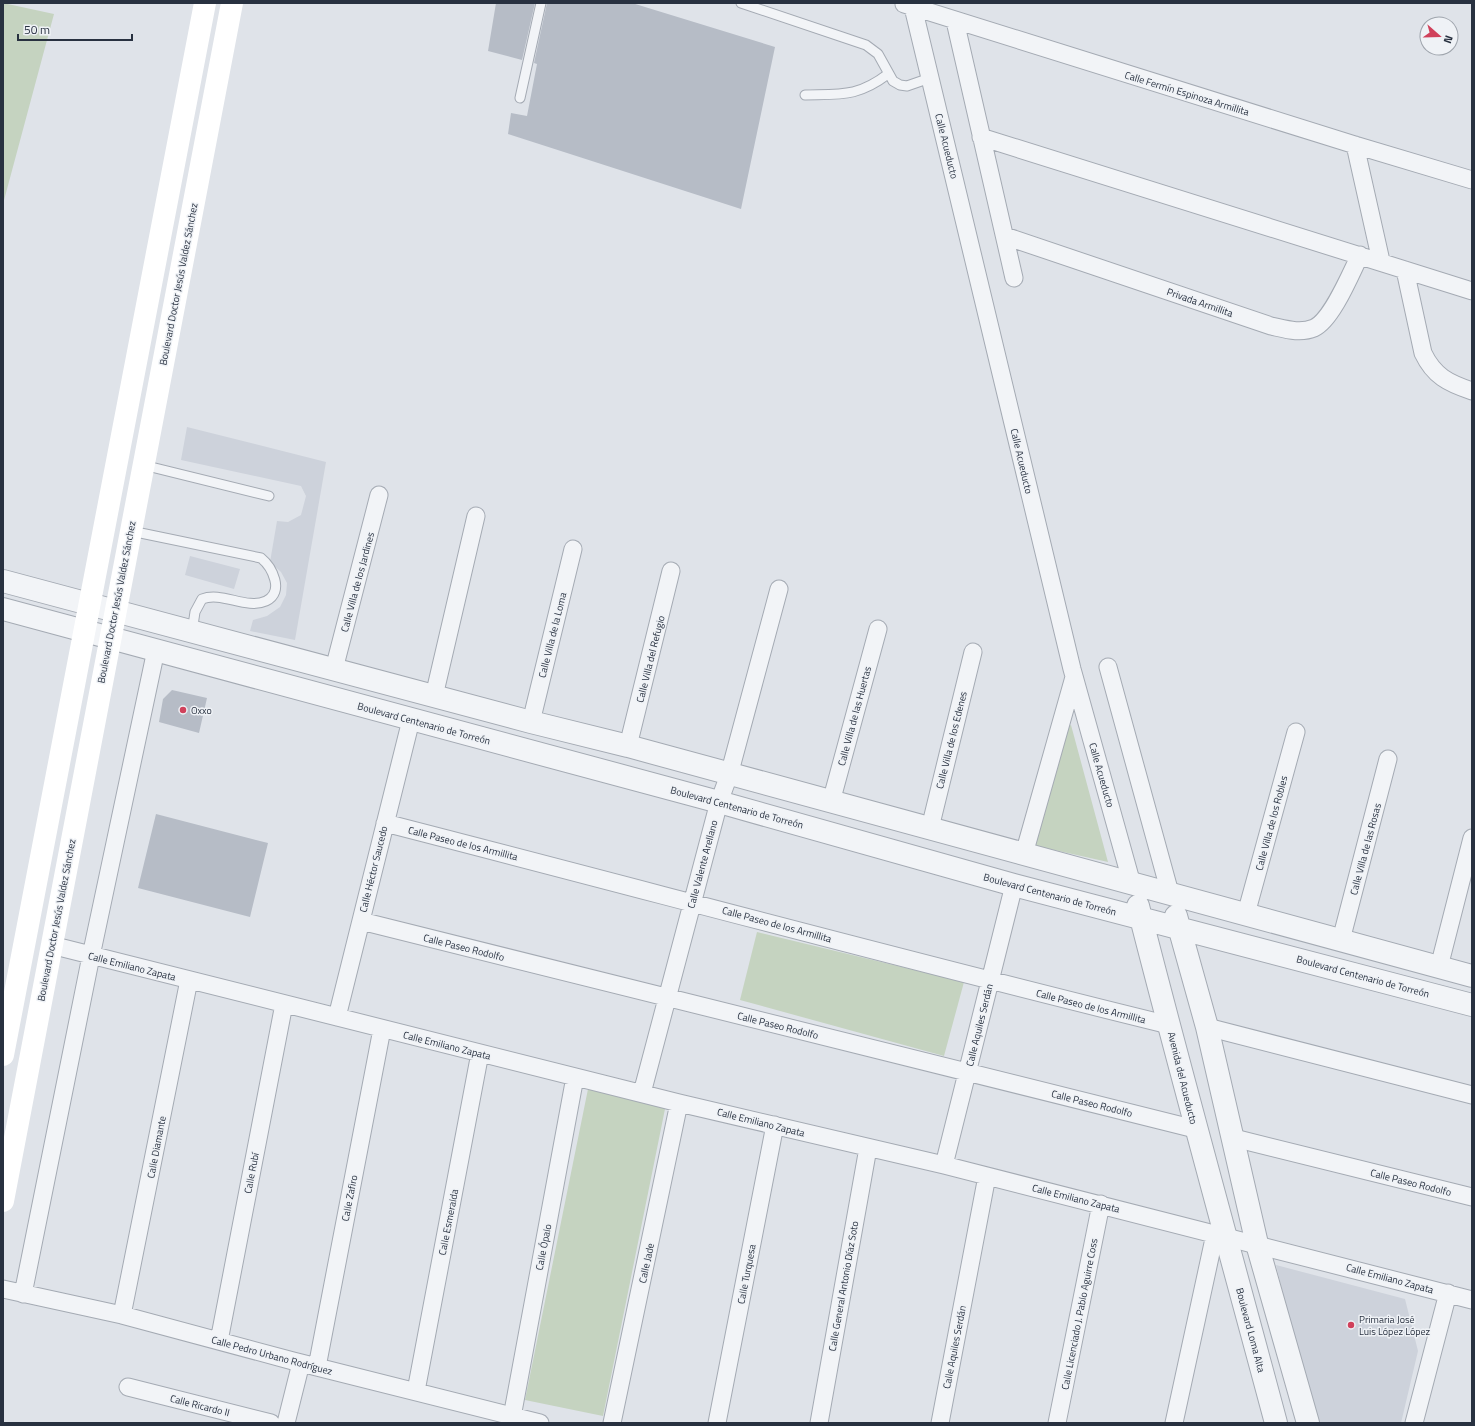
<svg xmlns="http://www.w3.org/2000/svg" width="1475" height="1426" font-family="'Titillium Web',sans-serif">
	<rect width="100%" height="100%" fill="#dfe3e9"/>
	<!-- built -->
	<path fill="#cdd2db" d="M187 427 326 462 295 640 250 631 253 620 267 616 280 607 286 595 287 583 281 572 270 562 277 521 288 522 301 515 306 496 301 486 181 460Z
		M190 556 240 569 234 589 185 575Z
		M1276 1265 1405 1299 1418 1351 1401 1423H1315Z"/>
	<!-- green -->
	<path fill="#c5d3c0" d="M3 3 54 14 3 204Z
		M1071 725 1108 862 1032 845 1064 729Z
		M757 932 964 982 944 1056 740 1000Z
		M588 1089 666 1104 603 1416 525 1400Z"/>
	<!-- building -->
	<path fill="#b6bcc6" d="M496 3H535L522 60 488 51Z
		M547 3H632L775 47 741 209 508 134 511 113 527 116 537 64 534 63Z
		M172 690 207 698 199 733 159 722 163 699Z
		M156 814 268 843 250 917 138 888Z"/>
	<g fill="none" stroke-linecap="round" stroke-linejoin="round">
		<defs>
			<path id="service" d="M741 3 866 45 878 54 893 81 900 85 907 86 930 78
				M805 95C841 94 858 97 888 74
				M520 98 541 3
				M143 465 269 496
				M131 531 261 558C272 567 285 592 266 601 246 610 222 591 202 599L195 612 192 632"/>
			<path id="minor" d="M912 3 1072 669 1132 884
				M904 4 1355 145 1472 180
				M955 21 1014 278
				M981 137 1472 291
				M1355 145 1381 261
				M1005 236 1271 326C1285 329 1300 334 1314 328 1332 320 1351 273 1360 255
				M1405 270 1423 353C1434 376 1448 383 1472 391
				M1108 667 1170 893
				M334 669 379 495
				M434 696 476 516
				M531 722 573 549
				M628 746 671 571
				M831 802 878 629
				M385 823C646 890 907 961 1169 1025
				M930 828 973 652
				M1024 854 1074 677
				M1246 914 1296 732
				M361 921 1195 1129
				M1341 940 1388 759
				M51 945 679 1103 944 1165 1472 1300
				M1439 967 1472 838
				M337 1017 411 720
				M1207 1027 1472 1095
				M642 1093 719 802 729 775 779 589
				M1234 1138 1472 1197
				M944 1165 1014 885
				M3 1289 122 1315 293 1361 540 1423
				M23 1294 91 956 156 650
				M122 1315 189 980
				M219 1341 284 1004
				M317 1367 382 1029
				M128 1387 271 1423
				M416 1391 480 1053
				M512 1417 575 1077
				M286 1423 301 1363
				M612 1423 679 1103
				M717 1423 775 1125
				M819 1423 868 1148
				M940 1423 987 1176
				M1057 1423 1101 1204
				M1174 1423 1215 1234
				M1414 1423 1448 1293"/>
			<path id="tertiary" d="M3 581 531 722 628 746 1472 976
				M3 609 719 802 1014 885 1472 1005
				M1138 906C1182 1079 1230 1251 1276 1423
				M1176 916 1207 1027 1257 1244 1308 1423"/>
		</defs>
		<!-- service casing -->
		<use href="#service" stroke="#a4aab3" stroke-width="11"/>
		<!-- minor casing -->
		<use href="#minor" stroke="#a4aab3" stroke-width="19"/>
		<!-- tertiary casing -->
		<use href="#tertiary" stroke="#a4aab3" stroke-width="24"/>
		<!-- service -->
		<use href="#service" stroke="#f2f4f7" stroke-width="9"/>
		<!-- minor -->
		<use href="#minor" stroke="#f2f4f7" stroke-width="17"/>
		<!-- tertiary -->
		<use href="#tertiary" stroke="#f2f4f7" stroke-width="22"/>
		<!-- secondary -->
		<path stroke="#fff" stroke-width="22" d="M3 1055 205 3
			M3 1201 232 3"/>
	</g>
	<!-- markers -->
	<g fill="#d0415b" stroke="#eff2f6" stroke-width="1.5">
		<circle cx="183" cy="710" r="4"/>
		<circle cx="1351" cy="1325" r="4"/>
	</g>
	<g text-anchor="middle" stroke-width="3" stroke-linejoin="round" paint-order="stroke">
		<!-- street labels -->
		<g font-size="10" fill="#283140" stroke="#eff2f6">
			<text transform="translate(1187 93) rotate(17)" y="4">Calle Fermín Espinoza Armillita</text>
			<text transform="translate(947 146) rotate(76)" y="4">Calle Acueducto</text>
			<text transform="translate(178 284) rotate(-79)" y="4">Boulevard Doctor Jesús Valdez Sánchez</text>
			<text transform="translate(1200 302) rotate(19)" y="4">Privada Armillita</text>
			<text transform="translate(1022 461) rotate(77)" y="4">Calle Acueducto</text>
			<text transform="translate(357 582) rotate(-75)" y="4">Calle Villa de los Jardines</text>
			<text transform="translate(116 602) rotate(-79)" y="4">Boulevard Doctor Jesús Valdez Sánchez</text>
			<text transform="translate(552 635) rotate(-76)" y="4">Calle Villa de la Loma</text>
			<text transform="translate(650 659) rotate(-76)" y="4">Calle Villa del Refugio</text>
			<text transform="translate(854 716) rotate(-75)" y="4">Calle Villa de las Huertas</text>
			<text transform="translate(424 723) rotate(15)" y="4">Boulevard Centenario de Torreón</text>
			<text transform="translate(951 740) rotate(-76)" y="4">Calle Villa de los Edenes</text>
			<text transform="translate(1102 775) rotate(74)" y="4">Calle Acueducto</text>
			<text transform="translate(737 807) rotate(15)" y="4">Boulevard Centenario de Torreón</text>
			<text transform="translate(1271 823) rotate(-75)" y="4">Calle Villa de los Robles</text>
			<text transform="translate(463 843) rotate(14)" y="4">Calle Paseo de los Armillita</text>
			<text transform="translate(1365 849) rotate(-75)" y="4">Calle Villa de las Rosas</text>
			<text transform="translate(702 864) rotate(-75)" y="4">Calle Valente Arellano</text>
			<text transform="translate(373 869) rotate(-76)" y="4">Calle Héctor Saucedo</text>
			<text transform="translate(1050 894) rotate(15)" y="4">Boulevard Centenario de Torreón</text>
			<text transform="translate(56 920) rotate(-79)" y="4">Boulevard Doctor Jesús Valdez Sánchez</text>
			<text transform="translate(777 924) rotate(15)" y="4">Calle Paseo de los Armillita</text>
			<text transform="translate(464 947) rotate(14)" y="4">Calle Paseo Rodolfo</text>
			<text transform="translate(132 966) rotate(14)" y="4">Calle Emiliano Zapata</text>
			<text transform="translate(1363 976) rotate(15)" y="4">Boulevard Centenario de Torreón</text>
			<text transform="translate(1091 1006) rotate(14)" y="4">Calle Paseo de los Armillita</text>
			<text transform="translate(778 1025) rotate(14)" y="4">Calle Paseo Rodolfo</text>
			<text transform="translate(979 1025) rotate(-76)" y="4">Calle Aquiles Serdán</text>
			<text transform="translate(447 1045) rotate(14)" y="4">Calle Emiliano Zapata</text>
			<text transform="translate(1183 1078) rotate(76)" y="4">Avenida del Acueducto</text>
			<text transform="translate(1092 1103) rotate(14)" y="4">Calle Paseo Rodolfo</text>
			<text transform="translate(761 1122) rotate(14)" y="4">Calle Emiliano Zapata</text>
			<text transform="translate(156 1147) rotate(-79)" y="4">Calle Diamante</text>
			<text transform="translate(251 1173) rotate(-79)" y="4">Calle Rubí</text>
			<text transform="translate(1411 1182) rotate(14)" y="4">Calle Paseo Rodolfo</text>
			<text transform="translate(349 1198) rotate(-79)" y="4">Calle Zafiro</text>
			<text transform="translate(1076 1198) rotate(14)" y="4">Calle Emiliano Zapata</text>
			<text transform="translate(448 1222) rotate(-79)" y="4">Calle Esmeralda</text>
			<text transform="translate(543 1247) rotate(-79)" y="4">Calle Ópalo</text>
			<text transform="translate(646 1263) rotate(-78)" y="4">Calle Jade</text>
			<text transform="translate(746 1274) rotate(-79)" y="4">Calle Turquesa</text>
			<text transform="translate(1390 1278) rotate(15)" y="4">Calle Emiliano Zapata</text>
			<text transform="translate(843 1286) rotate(-80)" y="4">Calle General Antonio Díaz Soto</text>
			<text transform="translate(1079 1314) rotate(-79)" y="4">Calle Licenciado J. Pablo Aguirre Coss</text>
			<text transform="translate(1251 1330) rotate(75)" y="4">Boulevard Loma Alta</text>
			<text transform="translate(954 1347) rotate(-79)" y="4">Calle Aquiles Serdán</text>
			<text transform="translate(272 1355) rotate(15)" y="4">Calle Pedro Urbano Rodríguez</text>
			<text transform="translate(200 1405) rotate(14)" y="4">Calle Ricardo II</text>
		</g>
		<!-- poi labels -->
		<g font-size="10" fill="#283140" stroke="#eff2f6" text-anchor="start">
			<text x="191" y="714">Oxxo</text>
			<text x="1359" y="1323">Primaria José<tspan x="1359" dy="12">Luis López López</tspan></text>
		</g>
	</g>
	<!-- border -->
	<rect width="1475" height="1426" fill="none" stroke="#283140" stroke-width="8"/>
	<!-- north arrow -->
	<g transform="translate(1439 36) rotate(110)"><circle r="19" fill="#eff2f6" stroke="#9fa5ad"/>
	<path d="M0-3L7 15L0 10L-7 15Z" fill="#d0415b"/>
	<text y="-6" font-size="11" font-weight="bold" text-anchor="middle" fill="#283140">N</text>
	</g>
	<!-- scale -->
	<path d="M18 34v6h114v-6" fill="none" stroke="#283140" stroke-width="2"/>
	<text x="24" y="34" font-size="12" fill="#283140" stroke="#eff2f6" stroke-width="3" paint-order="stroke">50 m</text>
</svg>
